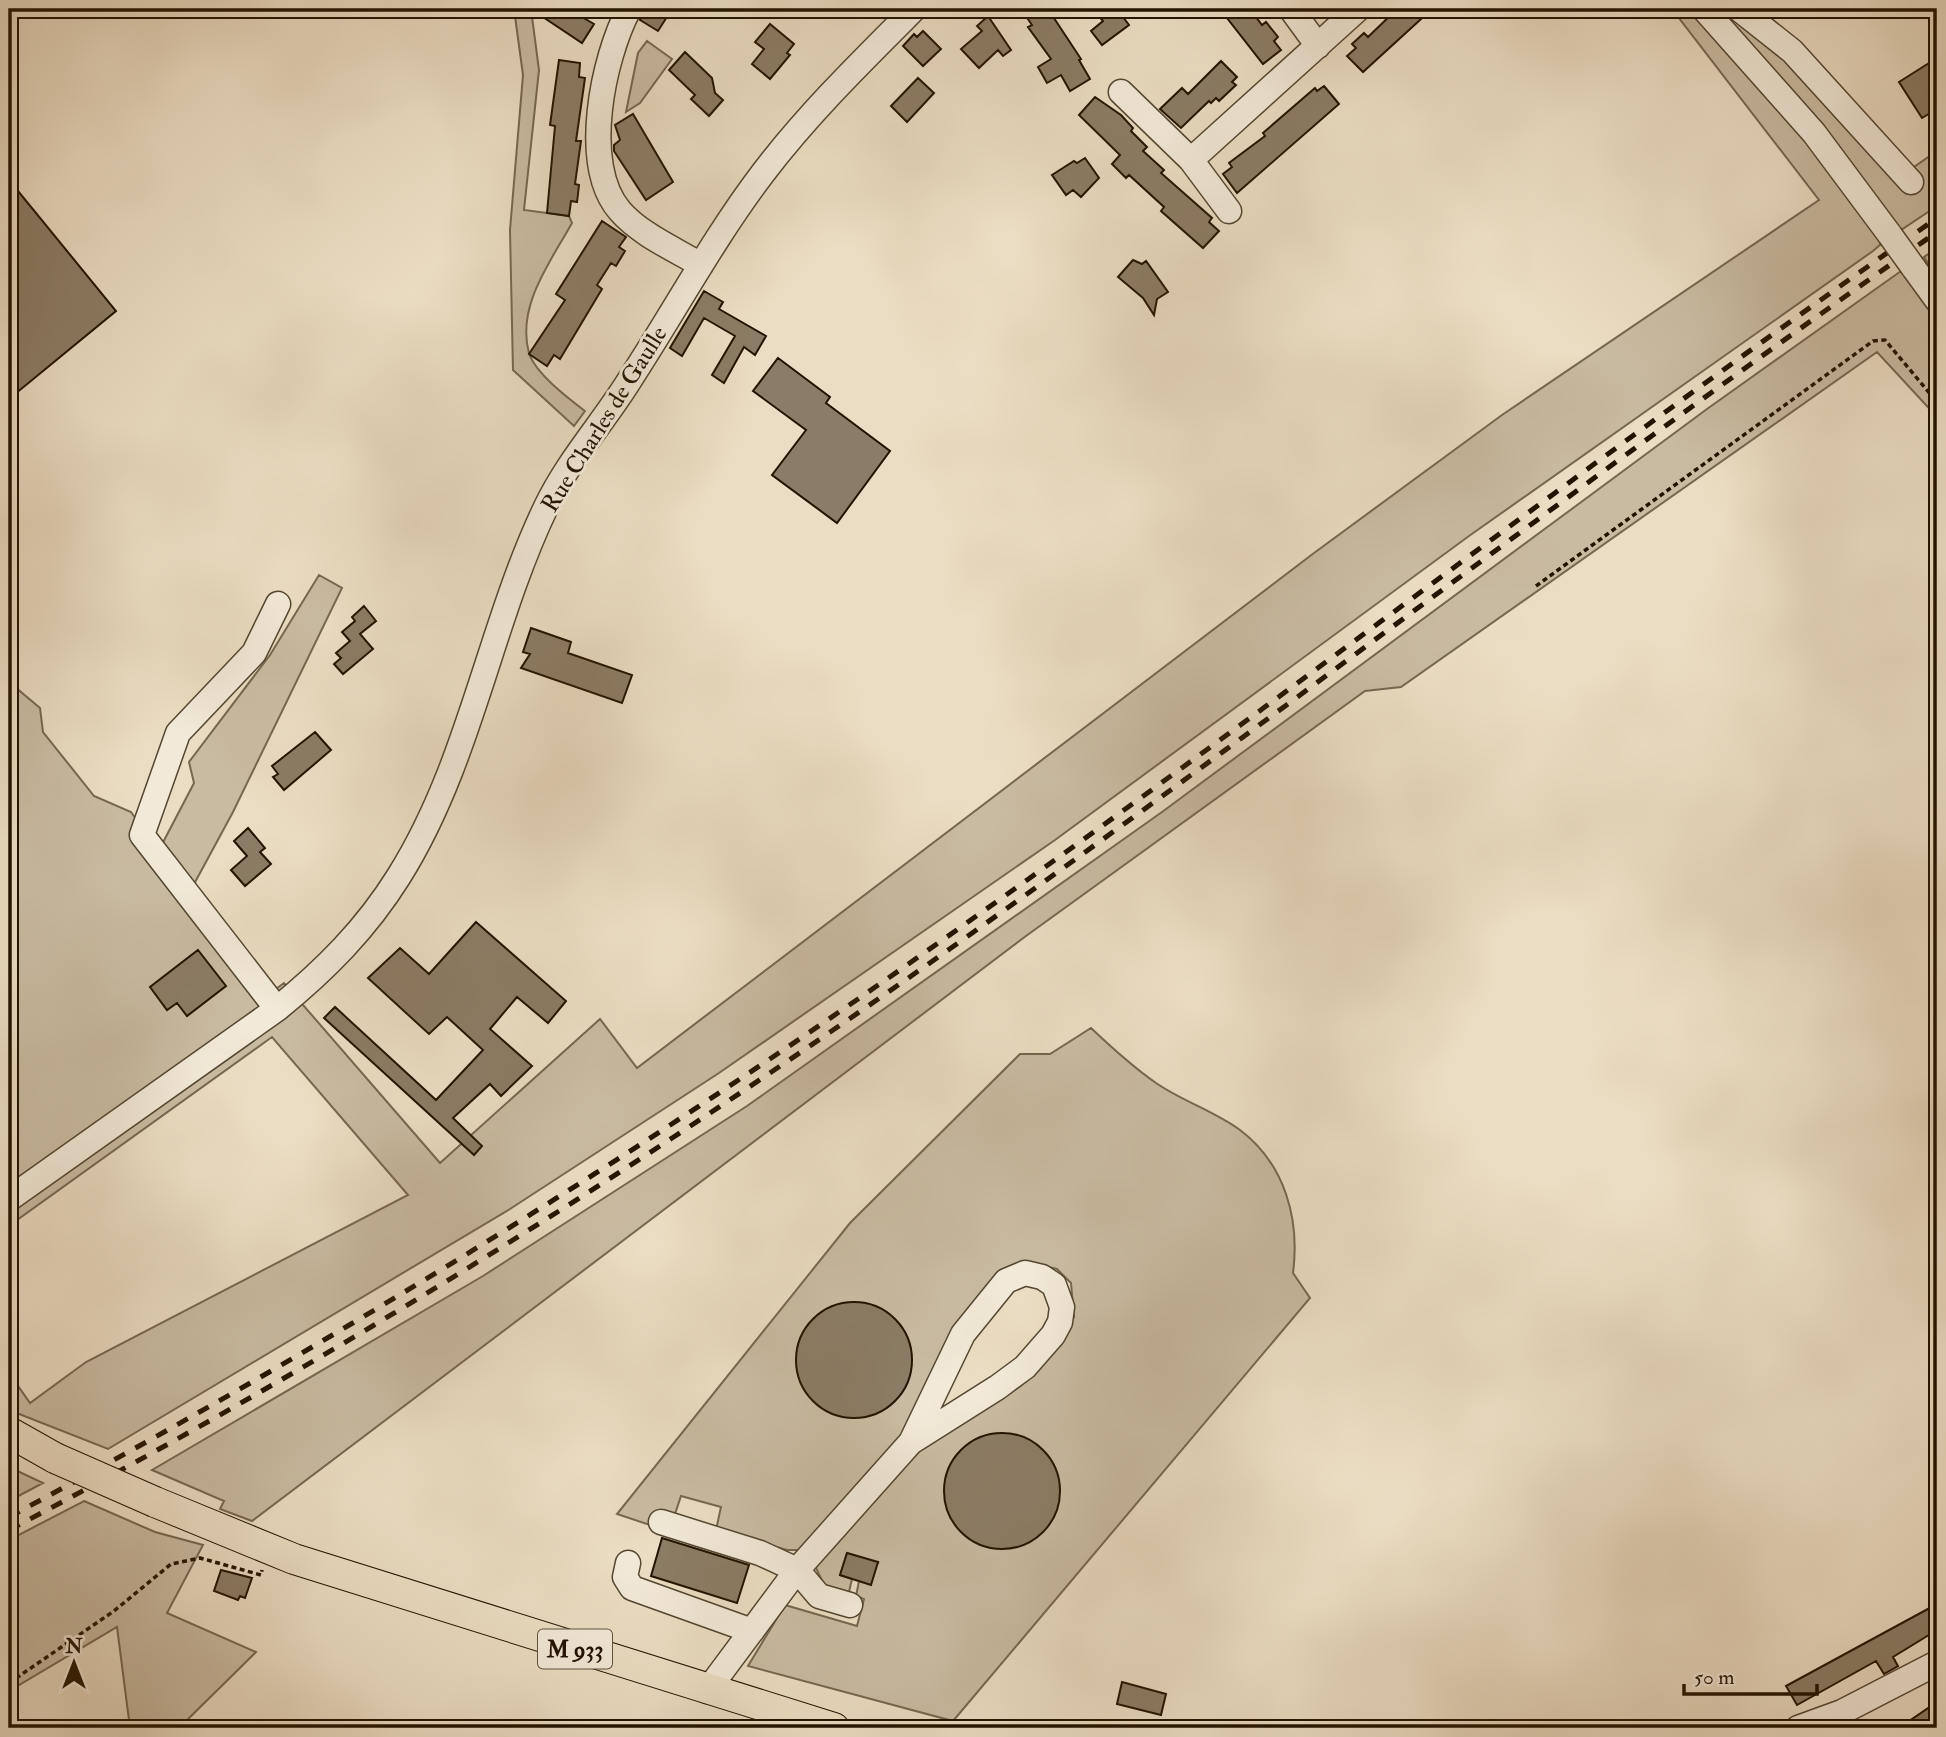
<svg xmlns="http://www.w3.org/2000/svg" width="1946" height="1737" font-family="'IM FELL Double Pica',serif">
	<rect width="100%" height="100%" fill="#ebddc3"/>
	<filter id="stains"><feTurbulence type="fractalNoise" baseFrequency=".00286" numOctaves="4"/><feColorMatrix values="0 0 0 0 .2 0 0 0 0 .09 0 0 0 0 .02 0 0 0 .5 -.17"/></filter>
	<radialGradient id="worn" r=".72"><stop offset=".6" stop-color="#630" stop-opacity="0"/><stop offset="1" stop-color="#630" stop-opacity=".3"/></radialGradient>
	<!-- green -->
	<path fill="#c9bba2" stroke="#766751" stroke-width="2" d="M514 9H531L539 70 524 210 569 216 572 223C551 261 516 306 529 353 535 373 568 398 585 411L574 426 513 370 510 230 523 75Z
		M1672 9H1755L1911 169 1937 151V206L1901 230 1860 212 1881 244 1873 251 1469 536 1055 840 719 1073 510 1209 108 1449 9 1410V1373L30 1403 86 1362 408 1195 272 1037 10 1225 9 682 40 708 43 732 94 796 131 812 159 850 194 783 189 762 270 655 319 575 342 588 233 812 193 886 273 991 284 983 440 1163 600 1019 637 1068 1314 553 1502 415 1819 200Z
		M647 41 672 59 640 103 626 112 638 53Z
		M1937 248V278L1924 257Z
		M1901 271 1921 296 1937 283V417L1877 352 1401 687 1365 691 1026 936 252 1521 220 1509 224 1501 152 1470 483 1276 747 1106 1162 812 1707 409Z
		M1091 1028C1111 1047 1133 1067 1156 1083 1182 1101 1214 1111 1240 1130 1285 1164 1300 1219 1293 1273L1310 1298 953 1721 748 1666 785 1605 857 1626 864 1599 856 1596 859 1581 878 1563 847 1553 840 1575 852 1579 849 1592 824 1585 816 1568 819 1559 920 1450 1059 1343 1074 1317 1071 1283 1057 1269 1032 1263 1010 1270 902 1437 799 1550H787L716 1530 721 1507 681 1496 674 1517 656 1527 617 1514 850 1223 1020 1054H1050Z
		M9 1467 43 1483 9 1501Z
		M84 1501 155 1532 203 1545 167 1613 256 1652 179 1728H130L117 1627 9 1691V1540Z"/>
	<!-- building -->
	<path fill="#8b7c65" stroke="#221300" stroke-width="2" d="M531 9H588L582 17 594 24 582 43Z
		M646 9H672L658 31 640 20Z
		M1021 9H1048L1081 59 1079 60 1090 79 1070 91 1061 75 1047 83 1038 67 1051 59 1028 27 1032 25Z
		M1093 9H1117L1129 25 1102 45 1091 31 1103 21Z
		M1220 9H1250L1262 25 1266 22 1278 37 1274 41 1281 50 1263 64Z
		M1397 9H1432L1363 72 1347 56 1356 48 1352 44 1364 33 1368 37Z
		M988 16 1011 50 1003 56 998 50 979 68 961 49 982 31 977 26Z
		M770 24 794 44 787 53 790 55 770 79 752 64 764 49 755 42Z
		M923 31 941 49 923 66 903 46 914 34 917 37Z
		M685 52 712 78 715 93 723 100 709 116 691 99 695 95 669 70Z
		M1937 58V109L1922 118 1899 82Z
		M559 60 580 63 579 77 585 78 576 141H581L575 184 579 185 578 194 577 202 571 201 569 216 547 213 555 126 550 125Z
		M1221 61 1237 77 1232 82 1236 85 1219 101 1216 98 1211 103 1209 101 1181 128 1160 109 1182 88 1188 94Z
		M918 78 934 93 907 122 891 106Z
		M1324 86 1339 104 1237 193 1223 174 1232 167 1229 163 1265 136 1263 133 1315 88 1317 91Z
		M1095 97 1121 115 1133 128 1131 131 1147 147 1143 151 1164 170 1161 173 1212 218 1209 222 1219 231 1203 248 1161 211 1164 207 1129 175 1126 178 1112 164 1120 155 1079 115Z
		M633 114 673 182 646 200 614 151V145L620 140 615 125Z
		M1085 158 1099 178 1081 197 1073 190 1066 195 1052 175 1074 161 1077 163Z
		M9 180 116 311 9 399Z
		M602 221 626 237 619 247 625 251 616 266 611 263 597 285 602 289 560 359 554 355 547 366 529 354 565 300 556 294Z
		M1133 260 1142 264 1146 261 1168 292 1157 299 1154 315 1143 298 1118 277Z
		M704 291 723 302 719 309 766 336 755 355 744 347 724 383 712 375 735 336 704 318 682 356 670 348Z
		M778 358 830 397 826 403 890 451 837 523 772 475 806 430 753 391Z
		M364 606 376 621 360 634 373 649 343 674 334 664 341 658 336 653 350 641 342 632 355 621 352 617Z
		M531 628 571 642 568 653 632 675 622 703 521 668 530 654 523 652Z
		M315 732 331 750 284 790 273 777 278 774 272 766Z
		M248 828 265 848 260 852 271 864 245 886 231 870 247 856 234 841Z
		M476 922 566 1001 548 1023 517 997 490 1029 532 1066 501 1096 490 1084 453 1118 482 1146 474 1155 324 1018 335 1007 436 1100 483 1050 447 1017 429 1034 368 978 400 948 429 974Z
		M198 950 226 986 187 1016 177 1003 167 1010 150 987Z
		M796 1360a58 58 0 1 1 116 0a58 58 0 1 1-116 0Z
		M944 1491a58 58 0 1 1 116 0a58 58 0 1 1-116 0Z
		M662 1538 749 1565 737 1603 651 1576Z
		M847 1553 878 1562 871 1585 840 1575Z
		M221 1570 252 1578 245 1598 240 1596 238 1600 214 1591Z
		M1937 1604V1630L1893 1657 1898 1666 1884 1674 1876 1661 1797 1705 1786 1686Z
		M1122 1682 1166 1694 1161 1715 1117 1704Z
		M1937 1702V1728H1899Z"/>
	<g fill="none" stroke-linecap="round" stroke-linejoin="round">
		<defs>
			<path id="minor" d="M629 9C603 58 580 165 620 211 640 234 674 249 701 265
				M1291 9 1318 46
				M1704 9 1814 133 1890 235
				M1739 9 1792 51 1911 182
				M1121 92 1191 160 1229 211
				M1191 160 1358 9
				M1913 267 1937 300
				M277 1009 142 835 178 733 254 653 278 604
				M9 1199 277 1009C325 970 366 929 399 876 470 763 489 626 546 507 568 461 602 424 629 381 674 312 713 239 763 173 808 114 861 62 914 9
				M661 1522 760 1553 797 1570 819 1596 850 1605
				M628 1563 625 1577 632 1588 752 1631
				M707 1691 797 1570 911 1442 998 1387 1025 1367 1053 1335 1060 1322 1062 1307 1054 1285 1042 1277 1025 1273 1006 1281 963 1334 911 1442
				M1798 1728 1842 1712 1937 1663"/>
			<path id="major" d="M9 1432 55 1458
				M155 1502 294 1559 834 1728"/>
		</defs>
		<!-- minor casing -->
		<use href="#minor" stroke="#544631" stroke-width="27"/>
		<!-- major casing -->
		<use href="#major" stroke="#221300" stroke-width="32"/>
		<!-- path -->
		<path stroke="#221300" stroke-width="3.5" stroke-dasharray="5 3.5" stroke-linecap="butt" d="M1536 586 1873 341 1885 340 1937 402
			M9 1683 114 1611 171 1564 200 1558 261 1575 262 1570"/>
		<!-- minor -->
		<use href="#minor" stroke="#f2e9d8" stroke-width="24"/>
		<!-- major -->
		<use href="#major" stroke="#ebddc3" stroke-width="30"/>
		<!-- rail -->
		<path stroke="#221300" stroke-width="5" stroke-dasharray="12 12" stroke-linecap="butt" d="M9 1517C325 1348 631 1159 924 953 1266 713 1595 456 1937 218
			M9 1530C330 1362 638 1168 934 960 1272 722 1598 468 1937 232"/>
		<defs>
			<path id="minor-bridge" d="M1890 235 1913 267"/>
			<path id="major-bridge" d="M55 1458 155 1502"/>
		</defs>
		<!-- minor-bridge casing -->
		<use href="#minor-bridge" stroke="#544631" stroke-width="27" stroke-linecap="butt"/>
		<!-- major-bridge casing -->
		<use href="#major-bridge" stroke="#221300" stroke-width="32" stroke-linecap="butt"/>
		<!-- minor-bridge -->
		<use href="#minor-bridge" stroke="#f2e9d8" stroke-width="24"/>
		<!-- major-bridge -->
		<use href="#major-bridge" stroke="#ebddc3" stroke-width="30"/>
	</g>
	<g text-anchor="middle" stroke-width="6" stroke-linejoin="round" paint-order="stroke">
		<!-- shield labels -->
		<rect fill="#f2e9d8" stroke="#605341" stroke-width="2" x="538" y="1629.5" width="74" height="39" rx="5"/>
		<g font-size="23" font-weight="bold" fill="#221300">
			<text x="575" y="1657">M 933</text>
		</g>
		<!-- street labels -->
		<g font-size="24" fill="#221300" stroke="#f2e9d8">
			<text transform="translate(604 419) rotate(-58)" y="8">Rue Charles de Gaulle</text>
		</g>
	</g>
	<!-- margin -->
	<rect width="1946" height="1737" fill="none" stroke="#ebddc3" stroke-width="35"/>
	<rect x="10" y="10" width="1925" height="1716" fill="none" stroke="#221300" stroke-width="3.5"/>
	<rect x="18" y="18" width="1911" height="1702" fill="none" stroke="#221300" stroke-width="2"/>
	<!-- north arrow -->
	<g transform="translate(74 1663)" stroke="#f2e9d8" stroke-width="5" paint-order="stroke">
	<path d="M0-5L12 26L0 18L-12 26Z" fill="#221300"/>
	<text y="-10" font-size="19" font-weight="bold" text-anchor="middle" fill="#221300">N</text>
	</g>
	<!-- scale -->
	<path d="M1684 1684v10h133v-10" fill="none" stroke="#221300" stroke-width="3.5"/>
	<text x="1694" y="1684" font-size="21" fill="#221300" stroke="#f2e9d8" stroke-width="5" paint-order="stroke">50 m</text>
	<rect width="100%" height="100%" filter="url(#stains)"/>
	<rect width="100%" height="100%" fill="url(#worn)"/>
</svg>
